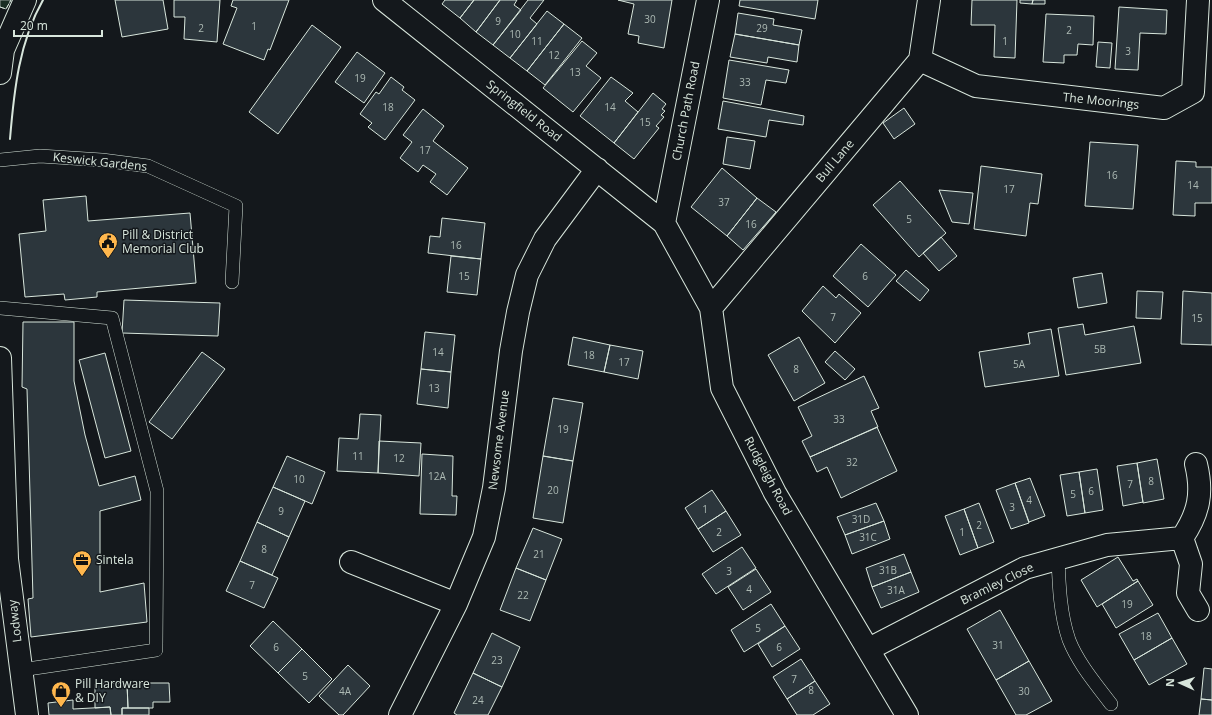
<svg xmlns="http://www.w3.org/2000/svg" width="1212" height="715" font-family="'Open Sans',sans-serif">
	<rect width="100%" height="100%" fill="#14181c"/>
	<!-- green -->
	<path fill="#1a2d24" stroke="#939e99" d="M0 0H11L6 9 0 7Z"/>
	<!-- building -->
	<path fill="#2c363c" stroke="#d8e6dc" d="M115 0H163L168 29 122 37Z
		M174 0H220L217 42 184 39 185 17H174Z
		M233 0H289L270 50 268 49 264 60 223 44 237 8 231 6Z
		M445 0H474L460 18 442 4Z
		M474 0H500L476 32 460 18Z
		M500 0H517L514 5 521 10 493 45 476 32Z
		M528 0H544L530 18 537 24 510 58 493 45Z
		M672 0 664 48 638 43 639 36 628 34 634 4 618 0Z
		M740 0H818L815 19 739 6Z
		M972 0H1017L1015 58 994 57 995 25H971Z
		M1020 0H1033L1032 4 1020 3Z
		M1033 0H1045V4H1032Z
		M1119 7 1167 10 1166 34 1140 33 1138 70 1115 69Z
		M547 11 564 24 527 71 510 58Z
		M738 13 774 19 773 25 802 30 799 45 735 34Z
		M1046 14 1094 16 1093 45 1078 44 1077 55H1064V63L1043 62Z
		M564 24 582 38 545 85 527 71Z
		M312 25 341 47 278 134 249 112Z
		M735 34 799 45 797 62 768 57 767 63 730 57Z
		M582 41 597 53 586 66 601 78 573 112 543 88Z
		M1098 42 1112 43 1110 68 1096 67Z
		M357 52 385 73 364 103 335 82Z
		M729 60 789 70 786 83 766 80 761 105 723 98Z
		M391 77 404 87 402 90 415 100 385 140 368 127 372 123 360 114 376 92 379 94Z
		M611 77 633 93 625 101 638 112 614 143 580 116Z
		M653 93 666 104 662 109 665 111 661 115 664 117 656 126 659 128 634 159 614 143Z
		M723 101 804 116 803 125 769 120 766 137 718 129Z
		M904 108 915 124 894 139 883 123Z
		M423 109 444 126 433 141 468 168 447 195 430 182 436 174 423 165 418 172 400 158 412 142 403 135Z
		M727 137 755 141 750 169 723 164Z
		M1090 142 1138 145 1133 209 1085 206Z
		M1176 161 1196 162V167H1212V203H1195V216L1173 215Z
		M981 166 1042 174 1038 204 1030 203 1026 236 974 229Z
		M722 168 757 198 727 236 691 207Z
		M900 181 946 233 919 257 873 205Z
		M939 190 973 193 969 224 952 222Z
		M86 196 88 221 190 213 196 283 97 292V297L65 300 64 294 25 297 19 234 46 231 43 200Z
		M757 198 776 212 743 250 727 236Z
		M442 218 485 223 481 259 428 253 430 236 440 237Z
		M941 237 957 256 939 271 923 253Z
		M861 244 896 275 868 307 833 276Z
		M451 256 481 259 477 295 447 292Z
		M906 270 929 290 920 301 896 281Z
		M1102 273 1107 303 1078 308 1073 278Z
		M823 286 836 298 839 294 861 313 835 343 802 311Z
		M1137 291 1163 292 1161 319 1136 318Z
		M1183 291 1212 293V345L1181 344Z
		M124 300 220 303 218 336 122 333Z
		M23 322H74V381L85 435 99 486 135 476 141 500 100 511V592L144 583 147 622 31 637 28 599 33 598 27 389 22 387Z
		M1083 324 1085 335 1134 326 1141 363 1066 375 1058 328Z
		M1051 329 1059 376 985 387 979 352 1030 344 1028 333Z
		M425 332 455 335 451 372 421 369Z
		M573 337 610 345 604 372 568 365Z
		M799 337 825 383 794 401 768 355Z
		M610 345 643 351 638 379 604 372Z
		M835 351 855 369 845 380 825 362Z
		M202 352 225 369 172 439 149 422Z
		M105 353 131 451 105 458 79 360Z
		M421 369 451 372 448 408 417 404Z
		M864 376 879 408 871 411 878 427 810 457 802 441 812 436 798 407Z
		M553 398 583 403 573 461 543 456Z
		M360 414 381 415 378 473 337 471 339 438 358 439Z
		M877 427 897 471 841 498 827 467 817 472 810 457Z
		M379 441 421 443 419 476 378 473Z
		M422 454 453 456 452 496H457L456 515 420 514Z
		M287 456 325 472 312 504 273 487Z
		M543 456 573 461 563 523 533 518Z
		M1157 459 1164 499 1143 503 1137 463Z
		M1137 463 1143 502 1123 506 1117 466Z
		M1097 469 1103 510 1085 513 1079 472Z
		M1079 472 1085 513 1067 516 1060 475Z
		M1030 478 1045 516 1029 522 1015 483Z
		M1015 483 1029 523 1011 529 996 490Z
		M273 487 305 501 289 537 257 522Z
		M712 490 726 511 698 529 685 508Z
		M876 503 884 521 845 535 837 517Z
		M979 503 994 542 978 548 964 509Z
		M964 509 978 548 960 555 945 516Z
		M726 511 741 535 713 552 698 529Z
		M884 521 890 539 852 554 845 535Z
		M257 522 289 537 272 575 240 561Z
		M533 528 562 539 546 580 516 568Z
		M742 547 756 568 716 594 702 574Z
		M904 554 911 572 872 587 866 568Z
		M1118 557 1133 581 1137 579 1138 581 1097 607 1081 580Z
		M240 561 278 578 264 608 226 591Z
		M516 568 546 580 530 621 500 610Z
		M756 569 771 592 743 610 728 587Z
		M911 572 919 592 881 608 872 587Z
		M1138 581 1153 605 1116 628 1102 604Z
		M771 604 785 626 744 652 731 630Z
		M1000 610 1029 661 996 680 967 629Z
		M1158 613 1172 638 1134 660 1119 634Z
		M273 621 302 649 278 673 250 646Z
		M785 626 800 649 772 667 758 644Z
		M492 633 520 647 502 687 473 673Z
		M1172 638 1187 664 1149 685 1134 660Z
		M302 649 332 679 309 703 278 673Z
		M801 659 815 681 787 699 773 677Z
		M1029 661 1052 701 1026 715H1016L996 680Z
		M348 665 370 686 343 715H339L319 696Z
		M1204 668 1212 669V700L1201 699Z
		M473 673 502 687 488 715H457L454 713Z
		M815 681 830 704 813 715H797L787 699Z
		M127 683H169L170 702H153V708H128Z
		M127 683 128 708H122V715H111L110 707 95 708V684Z
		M1201 699 1212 700V715H1199Z
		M73 700V709L110 707 111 715H49L48 703Z
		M122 708H149V715H122Z"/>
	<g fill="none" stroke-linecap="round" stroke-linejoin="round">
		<defs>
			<path id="service" d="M0 160 40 156 102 160 148 166 236 206 232 282
				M0 308 112 318 157 491 156 650 21 670
				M1058 558C1059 585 1060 614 1069 640 1078 663 1096 684 1111 704"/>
			<path id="minor" d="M384 0 664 223 711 308 722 388 775 493 907 715
				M920 60 976 86 1164 108 1193 92 1198 0
				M664 223 708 0
				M711 308 920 60 929 0
				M1182 538C1199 513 1203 493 1196 464
				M1182 538 1191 564 1188 593 1198 610
				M351 562 456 604
				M869 649 1025 568 1107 545 1182 538
				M400 715 456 604 484 537 494 488 511 351 518 312 527 275 545 239 597 169"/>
			<path id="tertiary" d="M0 73 3 50 25 0
				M0 358 7 559 27 715"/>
		</defs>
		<!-- service casing -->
		<use href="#service" stroke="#d8e6dc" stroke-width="14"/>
		<!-- minor casing -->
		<use href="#minor" stroke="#d8e6dc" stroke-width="24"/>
		<!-- tertiary casing -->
		<use href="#tertiary" stroke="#d8e6dc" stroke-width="24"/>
		<!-- service -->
		<use href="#service" stroke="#14181c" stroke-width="13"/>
		<!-- minor -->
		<use href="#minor" stroke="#14181c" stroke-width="22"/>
		<!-- tertiary -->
		<use href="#tertiary" stroke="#14181c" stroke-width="22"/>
		<!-- fence -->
		<path stroke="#d8e6dc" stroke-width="1" stroke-dasharray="5 2" stroke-linecap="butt" d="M0 7 6 9 11 0"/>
		<!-- wall -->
		<path stroke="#d8e6dc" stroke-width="2" d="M10 139C14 91 19 42 43 0"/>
	</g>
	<!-- icons -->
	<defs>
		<symbol id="civic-pin" viewBox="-11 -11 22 30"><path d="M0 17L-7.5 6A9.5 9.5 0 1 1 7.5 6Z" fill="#ffb74d" stroke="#14181c"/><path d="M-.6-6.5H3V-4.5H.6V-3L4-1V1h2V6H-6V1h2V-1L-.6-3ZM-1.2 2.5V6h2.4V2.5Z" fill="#111"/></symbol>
		<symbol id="office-pin" viewBox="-11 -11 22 30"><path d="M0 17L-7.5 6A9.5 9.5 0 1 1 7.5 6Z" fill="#ffb74d" stroke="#14181c"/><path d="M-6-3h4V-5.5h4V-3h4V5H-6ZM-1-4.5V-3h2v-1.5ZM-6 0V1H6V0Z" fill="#111"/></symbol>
		<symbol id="shop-pin" viewBox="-11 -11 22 30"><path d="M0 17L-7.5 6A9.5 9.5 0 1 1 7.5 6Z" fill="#ffb74d" stroke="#14181c"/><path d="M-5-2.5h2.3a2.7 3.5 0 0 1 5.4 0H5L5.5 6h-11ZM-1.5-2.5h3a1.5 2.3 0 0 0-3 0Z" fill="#111"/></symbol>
	</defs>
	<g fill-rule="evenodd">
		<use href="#civic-pin" x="97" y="231" width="22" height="30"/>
		<use href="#office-pin" x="71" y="549" width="22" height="30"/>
		<use href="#shop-pin" x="50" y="680" width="22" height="30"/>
	</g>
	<g text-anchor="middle" stroke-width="3" stroke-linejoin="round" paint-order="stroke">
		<!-- number labels -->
		<g font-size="10" fill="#adbab4">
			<text x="650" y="23">30</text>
			<text x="498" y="25">9</text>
			<text x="254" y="30">1</text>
			<text x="201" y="32">2</text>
			<text x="762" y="32">29</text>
			<text x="1069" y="34">2</text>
			<text x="515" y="38">10</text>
			<text x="537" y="45">11</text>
			<text x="1005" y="45">1</text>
			<text x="1128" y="55">3</text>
			<text x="554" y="59">12</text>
			<text x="575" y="76">13</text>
			<text x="360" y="82">19</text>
			<text x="745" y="86">33</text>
			<text x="388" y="111">18</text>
			<text x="610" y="111">14</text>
			<text x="645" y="126">15</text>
			<text x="425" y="154">17</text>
			<text x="1112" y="179">16</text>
			<text x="1193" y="189">14</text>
			<text x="1009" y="193">17</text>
			<text x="724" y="206">37</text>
			<text x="909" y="223">5</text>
			<text x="751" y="228">16</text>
			<text x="456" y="249">16</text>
			<text x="464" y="280">15</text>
			<text x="865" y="280">6</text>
			<text x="833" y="321">7</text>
			<text x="1197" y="322">15</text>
			<text x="1100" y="353">5B</text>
			<text x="438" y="356">14</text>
			<text x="589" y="359">18</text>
			<text x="624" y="366">17</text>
			<text x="1019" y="368">5A</text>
			<text x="796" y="373">8</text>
			<text x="434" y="392">13</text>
			<text x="839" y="423">33</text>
			<text x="563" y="433">19</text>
			<text x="358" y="460">11</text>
			<text x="399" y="462">12</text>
			<text x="852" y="466">32</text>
			<text x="437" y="480">12A</text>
			<text x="299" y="483">10</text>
			<text x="1151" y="485">8</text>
			<text x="1130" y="488">7</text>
			<text x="553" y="494">20</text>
			<text x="1091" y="495">6</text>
			<text x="1073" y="498">5</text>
			<text x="1029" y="504">4</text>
			<text x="1012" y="511">3</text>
			<text x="705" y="513">1</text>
			<text x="281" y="515">9</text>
			<text x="861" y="523">31D</text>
			<text x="979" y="529">2</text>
			<text x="719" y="536">2</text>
			<text x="962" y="536">1</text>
			<text x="868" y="541">31C</text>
			<text x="264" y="553">8</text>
			<text x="539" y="558">21</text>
			<text x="888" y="574">31B</text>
			<text x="729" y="575">3</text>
			<text x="252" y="589">7</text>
			<text x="749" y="593">4</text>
			<text x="896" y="594">31A</text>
			<text x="523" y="599">22</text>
			<text x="1127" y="608">19</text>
			<text x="758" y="632">5</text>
			<text x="1146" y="640">18</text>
			<text x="998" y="649">31</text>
			<text x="276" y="651">6</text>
			<text x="779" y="651">6</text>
			<text x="497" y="664">23</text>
			<text x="305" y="680">5</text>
			<text x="794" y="683">7</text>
			<text x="811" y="694">8</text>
			<text x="345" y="695">4A</text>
			<text x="1024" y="695">30</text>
			<text x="478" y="704">24</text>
		</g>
		<!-- street labels -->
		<g font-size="12" fill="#d8e6dc" stroke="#14181c">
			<text transform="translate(1101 101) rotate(6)" y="4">The Moorings</text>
			<text transform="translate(524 111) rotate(38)" y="4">Springfield Road</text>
			<text transform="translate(686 111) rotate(-79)" y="4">Church Path Road</text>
			<text transform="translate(835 161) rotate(-50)" y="4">Bull Lane</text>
			<text transform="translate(100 162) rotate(6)" y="4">Keswick Gardens</text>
			<text transform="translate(499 440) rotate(-83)" y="4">Newsome Avenue</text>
			<text transform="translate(768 476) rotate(62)" y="4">Rudgleigh Road</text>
			<text transform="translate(997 584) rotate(-26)" y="4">Bramley Close</text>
			<text transform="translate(15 621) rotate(-97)" y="4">Lodway</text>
		</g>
		<!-- poi labels -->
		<g font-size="12" fill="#d8e6dc" stroke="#14181c" text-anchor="start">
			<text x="122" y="239">Pill &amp; District<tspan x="122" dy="14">Memorial Club</tspan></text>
			<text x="96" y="564">Sintela</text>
			<text x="75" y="688">Pill Hardware<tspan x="75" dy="14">&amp; DIY</tspan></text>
		</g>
	</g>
	<!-- north arrow -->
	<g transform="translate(1180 683) rotate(273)" stroke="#14181c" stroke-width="3" paint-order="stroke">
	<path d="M0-3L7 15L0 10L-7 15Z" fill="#d8e6dc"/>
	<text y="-6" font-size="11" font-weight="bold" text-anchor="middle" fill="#d8e6dc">N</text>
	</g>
	<!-- scale -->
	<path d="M14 30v6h88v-6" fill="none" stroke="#d8e6dc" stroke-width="2"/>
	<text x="20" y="30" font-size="12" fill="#d8e6dc" stroke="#14181c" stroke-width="3" paint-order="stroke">20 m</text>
</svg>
